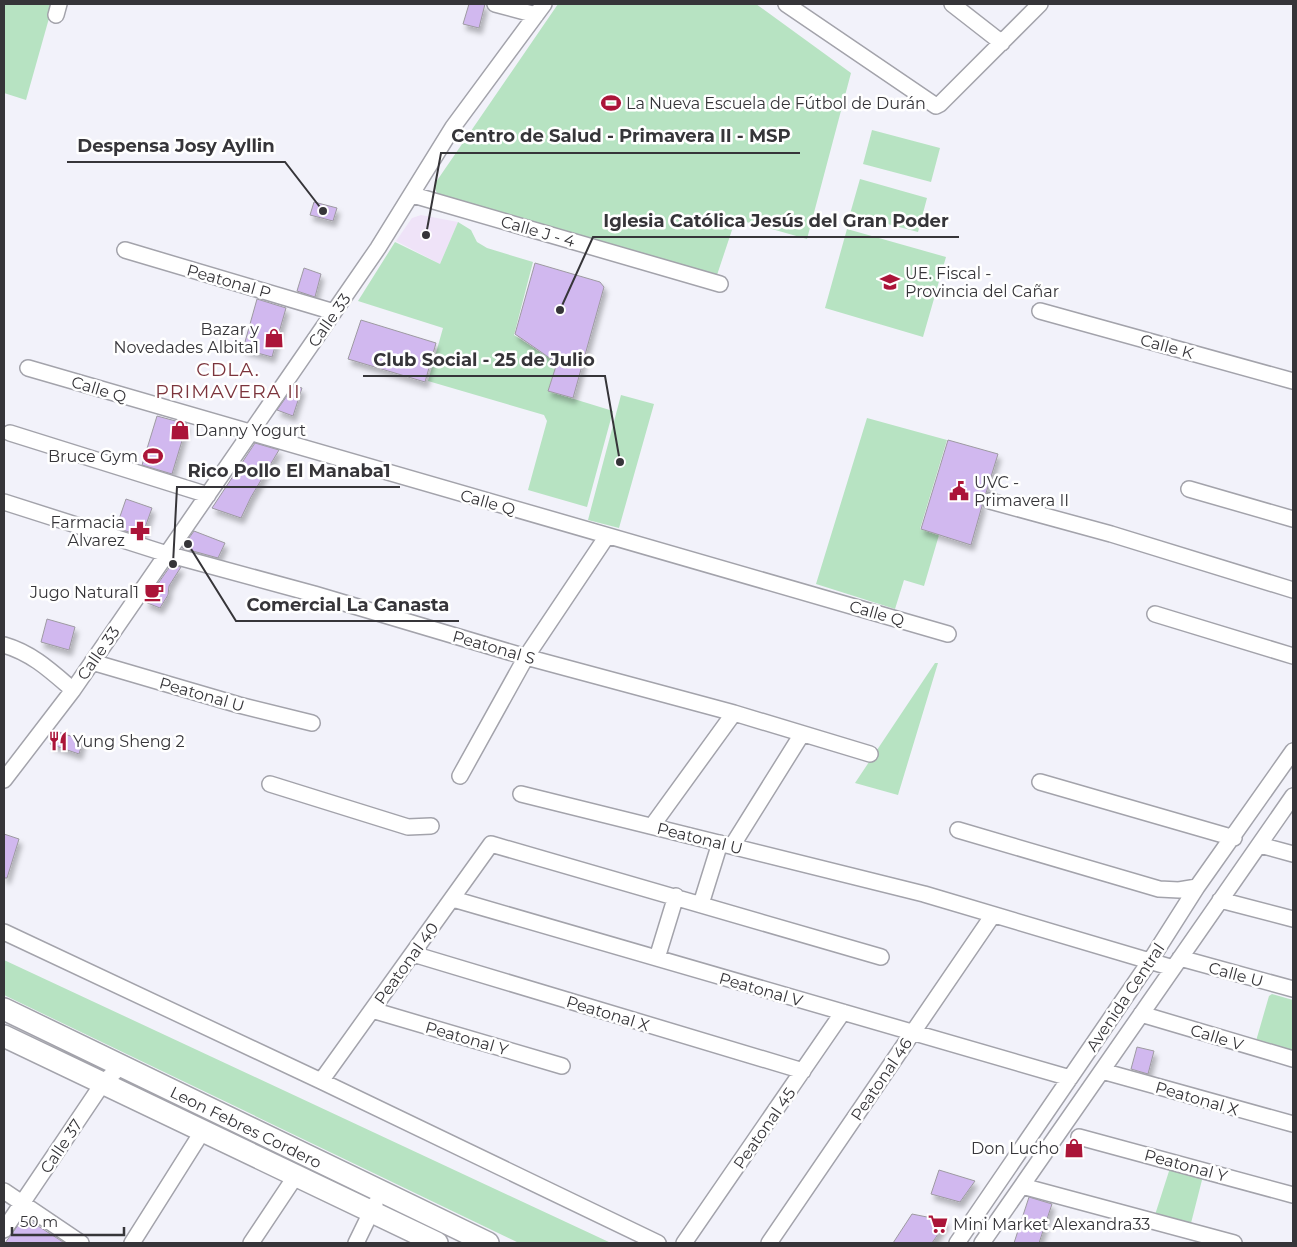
<svg xmlns="http://www.w3.org/2000/svg" width="1297" height="1247" font-family="Montserrat,sans-serif">
	<defs>
		<filter id="shadow"><feDropShadow dx="3" dy="5.5" stdDeviation="2.5" flood-color="#0004"/></filter>
	</defs>
	<rect width="100%" height="100%" fill="#f2f2fa"/>
	<!-- medical -->
	<path fill="#efe3f8" d="M421 215 458 222 440 264 396 241 412 218Z"/>
	<!-- green -->
	<path fill="#b7e3c2" d="M4 4H53L26 100 4 93Z
		M558 4H756L851 73 807 239 743 221 733 227 716 278 439 199 435 188 436 182Z
		M872 130 940 148 931 182 863 164Z
		M860 179 927 198 918 232 850 214Z
		M458 222 471 230 477 242 487 248 533 262 514 335 557 363 548 391 613 411 587 507 528 490 547 421 544 415 428 381 443 328 358 301 395 242 440 264Z
		M847 229 946 257 923 337 825 308Z
		M621 395 654 404 619 528 588 520Z
		M867 418 947 440 920 529 939 535 924 586 904 580 895 609 816 584Z
		M935 663H938L898 795 855 783Z
		M4 960 611 1243H519L4 995Z
		M1272 994 1293 1000V1055L1256 1041 1269 996Z
		M1170 1168 1200 1176 1202 1180 1190 1227 1154 1218Z"/>
	<!-- building -->
	<path fill="#d1b8ef" stroke="#9d9aa1" filter="url(#shadow)" d="M469 4H485L479 28 463 24Z
		M314 202 337 208 333 221 310 215Z
		M535 263 600 282 604 287 573 398 548 391 557 363 515 334Z
		M304 268 321 274 315 297 297 291Z
		M257 299 286 308 272 357 243 349Z
		M361 320 436 343 425 382 348 359Z
		M294 386 302 388 293 416 277 410Z
		M157 416 187 424 172 474 142 465Z
		M948 440 998 454 986 493 981 498 982 506 971 545 921 529Z
		M255 443 279 450 251 497 241 518 212 508Z
		M126 499 152 508 142 536 116 528Z
		M194 531 225 543 218 558 182 548Z
		M171 565 181 567 169 586 168 595 160 608 145 602Z
		M47 619 75 627 69 650 41 642Z
		M58 732 83 740 79 754 50 744Z
		M4 834 19 839 7 878H4Z
		M1137 1047 1154 1051 1148 1074 1131 1069Z
		M939 1170 975 1181 960 1202 931 1194Z
		M1029 1197 1052 1204 1039 1243H1014Z
		M912 1214 947 1221 932 1243H893Z
		M24 1217 63 1242 65 1243H5Z"/>
	<g fill="none" stroke-linecap="round" stroke-linejoin="round">
		<defs>
			<path id="street" d="M495 4 536 15
				M786 4 936 106 940 104 1040 4
				M952 4 1002 43
				M56 15 59 4
				M413 195 720 284
				M125 250 334 312
				M1040 311 1293 381
				M28 368 948 634
				M10 433 208 495
				M1189 489 1293 519
				M990 501 1111 534 1293 590
				M4 502 167 554 314 594 526 657 734 713 870 754
				M1155 614 1293 656
				M4 645C32 653 51 671 73 690
				M92 662 239 705 312 723
				M460 776 526 657 607 536
				M4 780 73 690 378 248 453 127 544 4
				M1040 782 1234 838
				M270 784 408 827 431 826
				M521 794 924 894 1173 968
				M652 826 734 713
				M958 830 1159 889 1179 890 1197 887
				M1260 845 1293 854
				M732 846 802 734
				M453 899 1070 1078
				M1220 900 1293 919
				M701 904 720 843
				M4 932 321 1081 658 1243
				M413 954 803 1071
				M657 958 676 896
				M1180 958 1293 989
				M372 1010 562 1066
				M1141 1014 1293 1059
				M1102 1071 1293 1124
				M321 1081 491 844 881 957
				M1079 1137 1293 1195
				M1022 1186 1234 1243
				M4 1191 81 1243
				M4 1230 103 1083 121 1066
				M132 1243 202 1132
				M251 1243 295 1177
				M356 1243 375 1204
				M684 1243 843 1012
				M769 1243 993 915
				M957 1243 1150 961 1197 887 1293 751
				M982 1243 1293 796"/>
			<path id="secondary" d="M4 1009 488 1243
				M4 1036 437 1243"/>
		</defs>
		<!-- street casing -->
		<use href="#street" stroke="#a3a3ab" stroke-width="18"/>
		<!-- secondary casing -->
		<use href="#secondary" stroke="#a3a3ab" stroke-width="24"/>
		<!-- street -->
		<use href="#street" stroke="#fff" stroke-width="15"/>
		<!-- secondary -->
		<use href="#secondary" stroke="#fff" stroke-width="21"/>
	</g>
	<!-- icons -->
	<defs>
		<symbol id="stadium-bare" viewBox="-9 -9 18 18"><path d="M0-5a6.5 5 0 1 0 0 10a6.5 5 0 1 0 0-10ZM-3.5-1.8h7v3.6h-7Z" fill="#ab1539" stroke="#fff" stroke-width="2.5" paint-order="stroke"/></symbol>
		<symbol id="school-bare" viewBox="-9 -9 18 18"><path d="M0-5L7-2L0 1L-7-2ZM-4 1L0 2.5L4 1V4Q0 6-4 4Z" fill="#ab1539" stroke="#fff" stroke-width="2.5" paint-order="stroke"/></symbol>
		<symbol id="shop-bare" viewBox="-9 -9 18 18"><path d="M-5-2.5h2.3a2.7 3.5 0 0 1 5.4 0H5L5.5 6h-11ZM-1.5-2.5h3a1.5 2.3 0 0 0-3 0Z" fill="#ab1539" stroke="#fff" stroke-width="2.5" paint-order="stroke"/></symbol>
		<symbol id="civic-bare" viewBox="-9 -9 18 18"><path d="M-.6-6.5H3V-4.5H.6V-3L4-1V1h2V6H-6V1h2V-1L-.6-3ZM-1.2 2.5V6h2.4V2.5Z" fill="#ab1539" stroke="#fff" stroke-width="2.5" paint-order="stroke"/></symbol>
		<symbol id="pharmacy-bare" viewBox="-9 -9 18 18"><path d="M-2-6h4v4h4v4h-4v4h-4v-4h-4v-4h4Z" fill="#ab1539" stroke="#fff" stroke-width="2.5" paint-order="stroke"/></symbol>
		<symbol id="cafe-bare" viewBox="-9 -9 18 18"><path d="M-5.5-4.5H6V0H3Q3 3.5 0 3.5H-2.5Q-5.5 3.5-5.5 0ZM3-3.2v2h1.7v-2ZM-6 4.5H4V6H-6Z" fill="#ab1539" stroke="#fff" stroke-width="2.5" paint-order="stroke"/></symbol>
		<symbol id="restaurant-bare" viewBox="-9 -9 18 18"><path d="M-5-6h1v4h1v-4h1v4h1v-4h1v5L-1.5 .5V6h-2V.5L-5-1ZM5-6V6H3V1.5H1.5Q1.5-4 5-6Z" fill="#ab1539" stroke="#fff" stroke-width="2.5" paint-order="stroke"/></symbol>
		<symbol id="supermarket-bare" viewBox="-9 -9 18 18"><path d="M-6-5.5h2.5l.6 2H6L4.5 2H-2.5L-4.4-4H-6ZM-1.5 3.2a1.3 1.3 0 1 0 .1 0ZM3 3.2a1.3 1.3 0 1 0 .1 0Z" fill="#ab1539" stroke="#fff" stroke-width="2.5" paint-order="stroke"/></symbol>
	</defs>
	<g fill-rule="evenodd">
		<use href="#stadium-bare" x="597" y="89" width="28" height="28"/>
		<use href="#school-bare" x="876" y="268" width="28" height="28"/>
		<use href="#shop-bare" x="260" y="324" width="28" height="28"/>
		<use href="#shop-bare" x="166" y="416" width="28" height="28"/>
		<use href="#stadium-bare" x="139" y="442" width="28" height="28"/>
		<use href="#civic-bare" x="945" y="477" width="28" height="28"/>
		<use href="#pharmacy-bare" x="126" y="517" width="28" height="28"/>
		<use href="#cafe-bare" x="140" y="578" width="28" height="28"/>
		<use href="#restaurant-bare" x="44" y="727" width="28" height="28"/>
		<use href="#shop-bare" x="1060" y="1134" width="28" height="28"/>
		<use href="#supermarket-bare" x="924" y="1210" width="28" height="28"/>
	</g>
	<g text-anchor="middle" stroke-width="5" stroke-linejoin="round" paint-order="stroke">
		<!-- poi labels -->
		<g font-size="16" fill="#363539" stroke="#fff" text-anchor="start">
			<text x="626" y="109">La Nueva Escuela de Fútbol de Durán</text>
			<text x="905" y="279">UE. Fiscal -<tspan x="905" dy="18">Provincia del Cañar</tspan></text>
			<text x="259" y="335" text-anchor="end">Bazar y<tspan x="259" dy="18">Novedades Albita1</tspan></text>
			<text x="195" y="436">Danny Yogurt</text>
			<text x="138" y="462" text-anchor="end">Bruce Gym</text>
			<text x="974" y="488">UVC -<tspan x="974" dy="18">Primavera II</tspan></text>
			<text x="125" y="528" text-anchor="end">Farmacia<tspan x="125" dy="18">Alvarez</tspan></text>
			<text x="139" y="598" text-anchor="end">Jugo Natural1</text>
			<text x="73" y="747">Yung Sheng 2</text>
			<text x="1059" y="1154" text-anchor="end">Don Lucho</text>
			<text x="953" y="1230">Mini Market Alexandra33</text>
		</g>
		<!-- street labels -->
		<g font-size="16" fill="#363539" stroke="#fff">
			<text transform="translate(538 231) rotate(16)" y="6">Calle J - 4</text>
			<text transform="translate(229 281) rotate(16)" y="6">Peatonal P</text>
			<text transform="translate(329 320) rotate(-55)" y="6">Calle 33</text>
			<text transform="translate(1167 346) rotate(15)" y="6">Calle K</text>
			<text transform="translate(99 389) rotate(17)" y="6">Calle Q</text>
			<text transform="translate(488 502) rotate(16)" y="6">Calle Q</text>
			<text transform="translate(877 613) rotate(16)" y="6">Calle Q</text>
			<text transform="translate(494 647) rotate(16)" y="6">Peatonal S</text>
			<text transform="translate(98 653) rotate(-55)" y="6">Calle 33</text>
			<text transform="translate(202 694) rotate(16)" y="6">Peatonal U</text>
			<text transform="translate(700 838) rotate(14)" y="6">Peatonal U</text>
			<text transform="translate(406 963) rotate(-54)" y="6">Peatonal 40</text>
			<text transform="translate(1236 974) rotate(15)" y="6">Calle U</text>
			<text transform="translate(761 989) rotate(16)" y="6">Peatonal V</text>
			<text transform="translate(1125 997) rotate(-56)" y="6">Avenida Central</text>
			<text transform="translate(608 1013) rotate(17)" y="6">Peatonal X</text>
			<text transform="translate(1217 1037) rotate(17)" y="6">Calle V</text>
			<text transform="translate(467 1038) rotate(16)" y="6">Peatonal Y</text>
			<text transform="translate(881 1079) rotate(-56)" y="6">Peatonal 46</text>
			<text transform="translate(1197 1098) rotate(16)" y="6">Peatonal X</text>
			<text transform="translate(246 1127) rotate(26)" y="6">Leon Febres Cordero</text>
			<text transform="translate(764 1128) rotate(-55)" y="6">Peatonal 45</text>
			<text transform="translate(61 1146) rotate(-56)" y="6">Calle 37</text>
			<text transform="translate(1186 1165) rotate(15)" y="6">Peatonal Y</text>
		</g>
		<!-- quarter labels -->
		<g font-size="19" letter-spacing="1" fill="#7c343c" stroke="#fff">
			<text x="228" y="376">CDLA.<tspan x="228" dy="22">PRIMAVERA II</tspan></text>
		</g>
	</g>
	<!-- callouts -->
	<path fill="none" stroke="#363539" stroke-width="2" d="M426 235L441 153H800M323 211L285 162H67M560 310L593 237H959M620 462L605 376H363M173 564L177 487H400M188 544L236 621H459"/>
	<g fill="#363539" stroke="#fff" stroke-width="2">
		<circle cx="426" cy="235" r="5"/>
		<circle cx="323" cy="211" r="5"/>
		<circle cx="560" cy="310" r="5"/>
		<circle cx="620" cy="462" r="5"/>
		<circle cx="173" cy="564" r="5"/>
		<circle cx="188" cy="544" r="5"/>
	</g>
	<g font-size="18" text-anchor="middle" font-weight="bold" fill="#363539" stroke="#fff" stroke-width="5" stroke-linejoin="round" paint-order="stroke">
		<text x="621" y="142">Centro de Salud - Primavera II - MSP</text>
		<text x="176" y="152">Despensa Josy Ayllin</text>
		<text x="776" y="227">Iglesia Católica Jesús del Gran Poder</text>
		<text x="484" y="366">Club Social - 25 de Julio</text>
		<text x="289" y="477">Rico Pollo El Manaba1</text>
		<text x="348" y="611">Comercial La Canasta</text>
	</g>
	<!-- border -->
	<rect width="1297" height="1247" fill="none" stroke="#363539" stroke-width="10"/>
	<!-- scale -->
	<path d="M12 1227v8h112v-8" fill="none" stroke="#363539" stroke-width="2.5"/>
	<text x="20" y="1227" font-size="15" fill="#363539" stroke="#ffffff" stroke-width="4" paint-order="stroke">50 m</text>
</svg>
